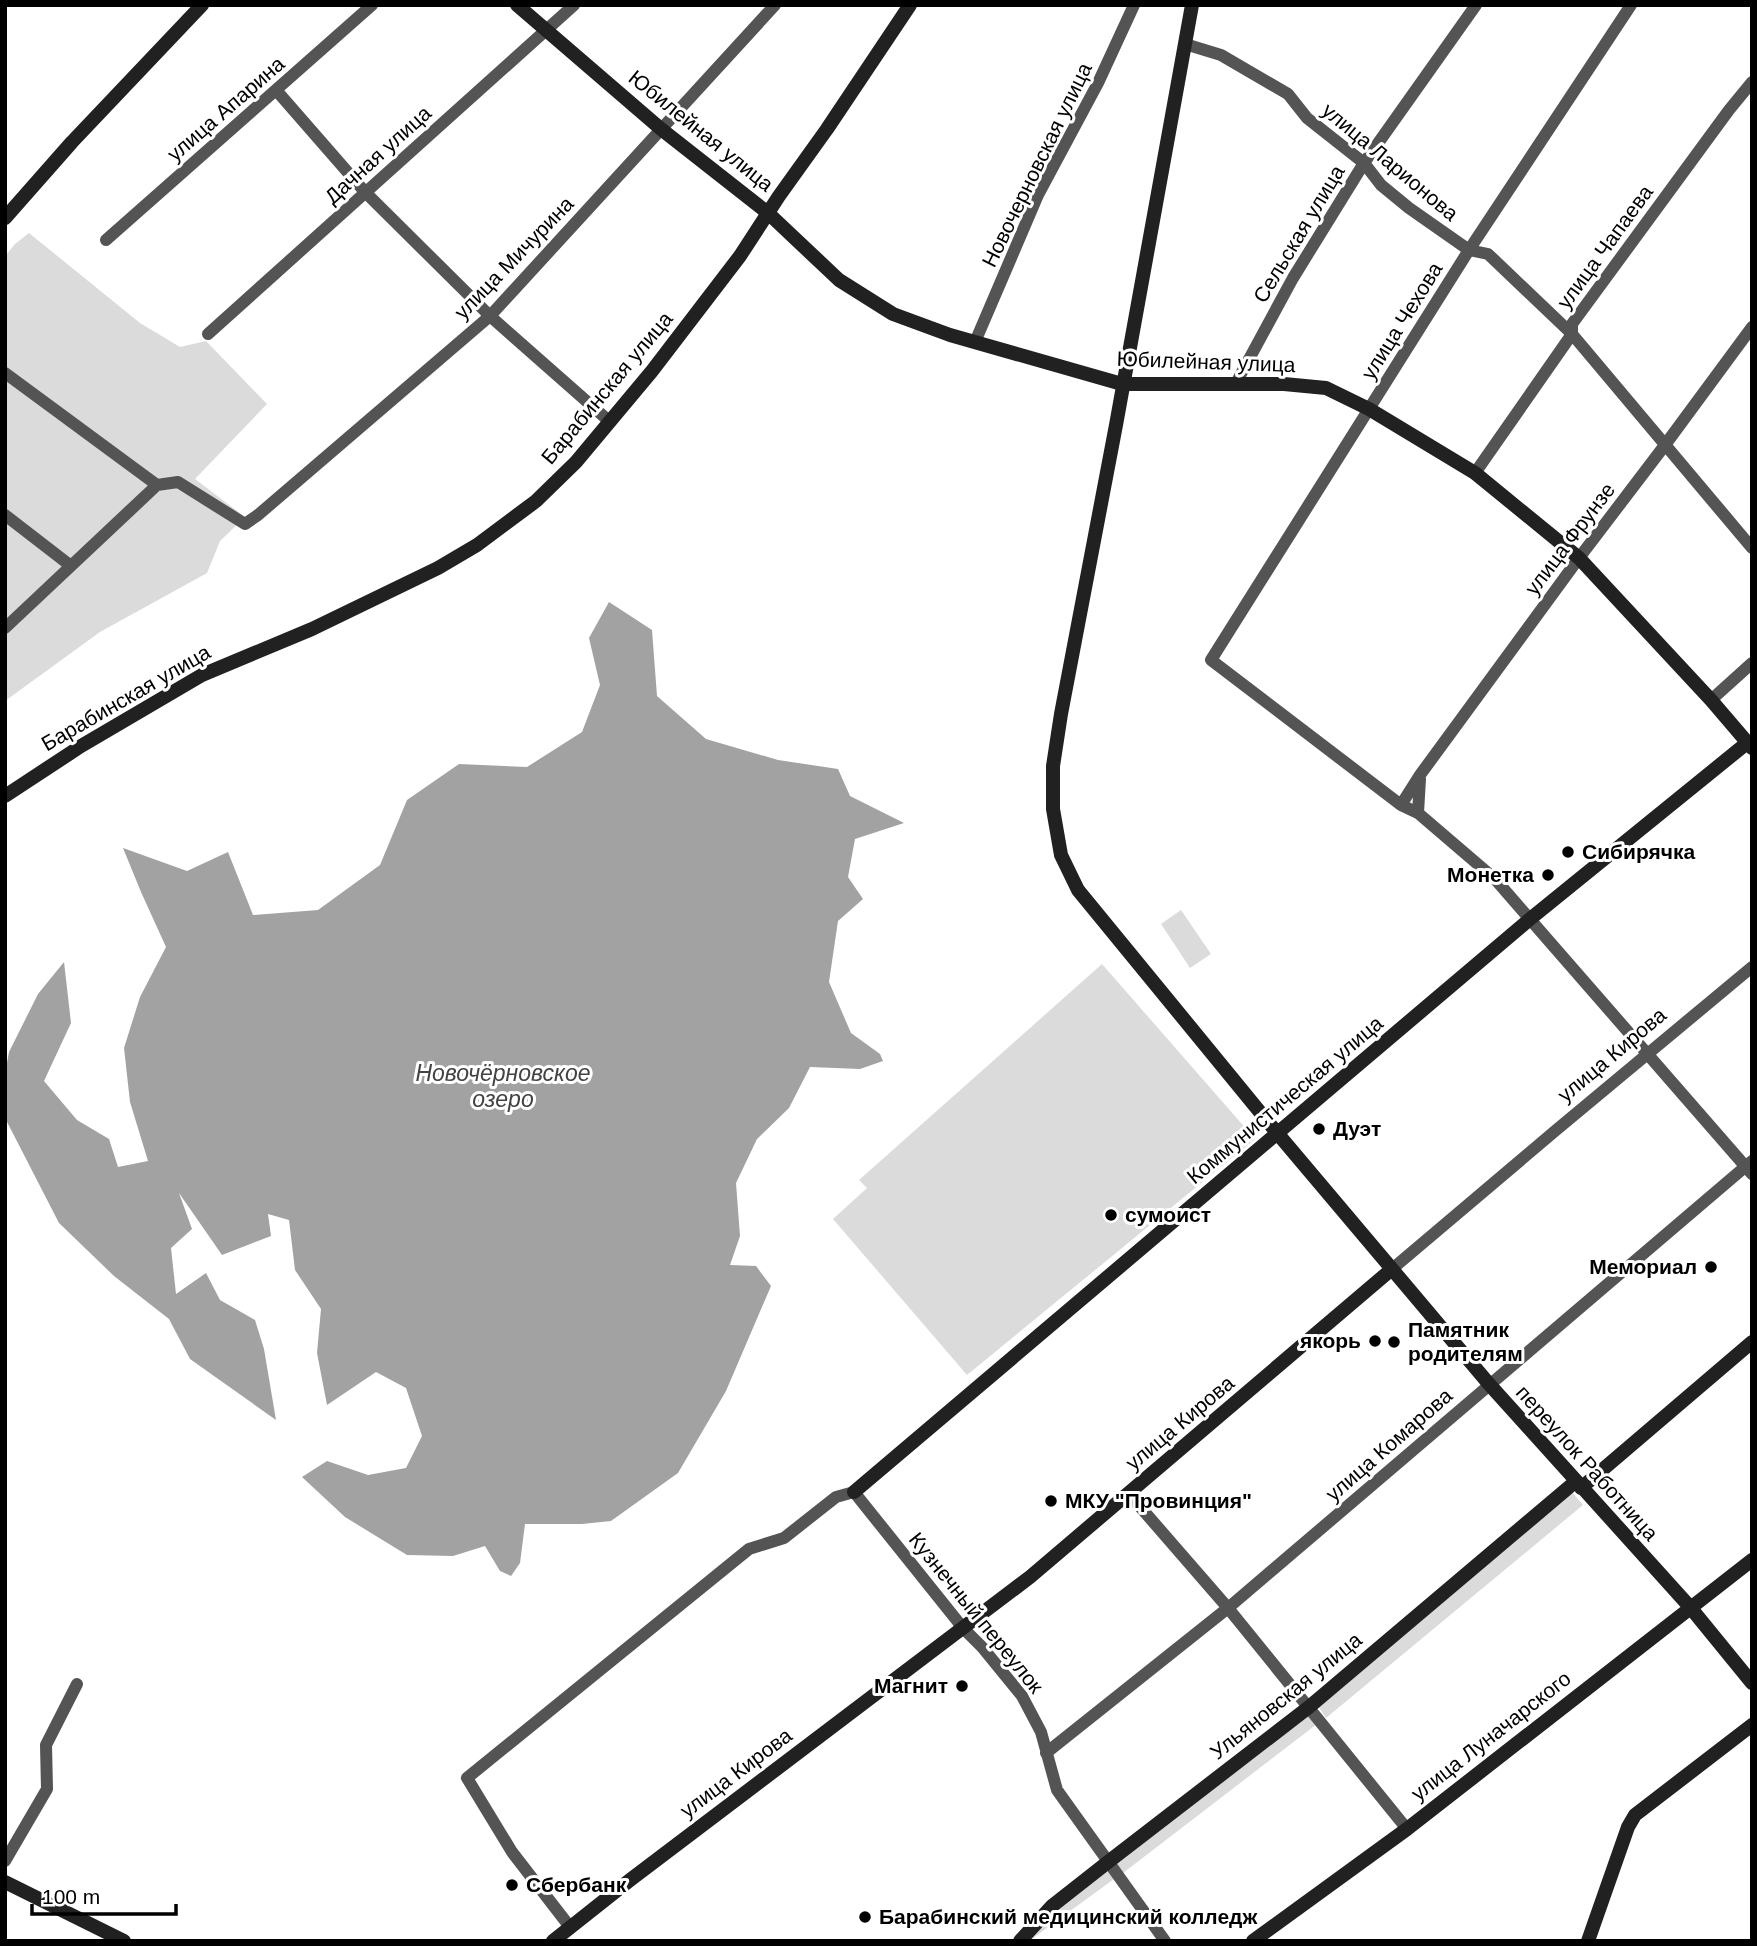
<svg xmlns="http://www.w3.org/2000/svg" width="1757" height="1946" font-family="Helvetica,sans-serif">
	<rect width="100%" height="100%" fill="#fff"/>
	<!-- green -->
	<path fill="#dbdbdb" d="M29 233 140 323 180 347 206 341 267 404 195 479 245 517 220 541 207 573 100 632 5 701V256L15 244Z
		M1181 910 1211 954 1190 968 1161 924Z
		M1102 964 1255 1139 967 1375 833 1219 867 1188 859 1180Z
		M1571 1491 1583 1505 1326 1718 1318 1706Z
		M1307 1712 1317 1724 1123 1873 1114 1861Z
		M1106 1868 1114 1879 1029 1941 1054 1909Z"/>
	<!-- water -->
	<path fill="#a2a2a2" d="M609 602 652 630 657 696 706 739 778 760 838 769 850 796 904 823 855 839 848 877 863 899 838 921 829 982 851 1033 880 1054 883 1061 860 1069 810 1067 789 1108 757 1139 736 1183 740 1236 730 1265 756 1266 771 1286 726 1391 678 1473 611 1521 582 1524H525L520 1563 511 1576 500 1571 485 1546 453 1556 407 1555 345 1517 302 1477 327 1461 368 1475 406 1468 422 1436 406 1388 376 1372 327 1405 317 1353 321 1309 295 1270 289 1220 268 1214 271 1236 222 1255 179 1193 192 1229 171 1248 176 1294 206 1273 220 1300 255 1320 264 1349 276 1420 190 1359 169 1319 114 1276 59 1223 5 1118V1074L9 1052 38 994 64 962 71 1023 44 1081 77 1120 109 1139 118 1167 148 1161 130 1102 124 1048 140 997 166 947 141 892 123 848 187 871 228 852 253 915 318 910 380 865 407 800 459 764 527 767 582 732 600 685 589 638Z"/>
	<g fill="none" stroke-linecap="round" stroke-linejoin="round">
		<!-- street -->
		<path stroke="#545454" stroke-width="12" d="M1631 5 1469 250 1211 660 1401 805 1418 813 1495 879 1752 1174
			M1185 44 1221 55 1288 94 1307 118 1364 163 1381 185 1409 208 1469 250 1488 254 1572 334 1752 548
			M276 90 365 192 490 316 609 421
			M106 240 372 5
			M208 334 574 5
			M975 342 1038 195 1098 83 1134 5
			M5 373 157 485
			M1235 385 1293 278 1364 163 1476 5
			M1475 473 1572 334V324L1729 110 1752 82
			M5 515 71 566
			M5 628 157 485 178 482 245 524 258 515 490 316 775 5
			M1711 700 1752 663
			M1401 805 1420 775 1579 558 1665 445 1752 327
			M1418 813 1420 779
			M1392 1269 1555 1131 1752 967
			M1129 1494 1228 1608 1407 1829
			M1046 1753 1228 1608 1752 1161
			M5 1861 47 1789 46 1745 77 1684
			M570 1927 512 1852 467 1778 749 1549 784 1538 836 1497 854 1492 963 1628 982 1647 1022 1696 1041 1732 1057 1790 1165 1941"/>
		<!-- secondary -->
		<path stroke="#212121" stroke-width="14" d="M517 5 661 129 768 213 839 280 893 314 950 335 1122 384H1284L1326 388 1369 409 1475 473 1579 558 1711 700 1752 748
			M1192 5 1116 425 1061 714 1053 766V809L1061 855 1078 890 1278 1134 1489 1384 1690 1607 1752 1683
			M5 218 72 142 202 5
			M5 796 81 746 202 675 312 629 438 568 477 545 536 501 576 462 652 371 740 256 779 196 827 129 910 5
			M1581 1488 1752 1342
			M854 1492 1530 919 1747 743
			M5 1882 124 1941
			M553 1941 630 1880 1030 1577 1392 1269
			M1020 1941 1052 1906 1108 1862 1309 1707 1575 1482
			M1253 1941 1407 1829 1752 1560
			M1588 1941 1628 1827 1635 1815 1752 1725"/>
	</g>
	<!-- markers -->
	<g fill="#000" stroke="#fff" stroke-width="2.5">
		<circle cx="1568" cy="852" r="7"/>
		<circle cx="1548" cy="875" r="7"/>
		<circle cx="1319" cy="1129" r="7"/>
		<circle cx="1111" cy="1215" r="7"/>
		<circle cx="1711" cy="1267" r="7"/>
		<circle cx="1375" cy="1341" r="7"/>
		<circle cx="1394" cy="1342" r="7"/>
		<circle cx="1051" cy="1501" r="7"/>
		<circle cx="962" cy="1686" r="7"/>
		<circle cx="512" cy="1885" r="7"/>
		<circle cx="865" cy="1917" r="7"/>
	</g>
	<g text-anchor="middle" stroke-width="6" stroke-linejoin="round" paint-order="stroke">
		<!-- street labels -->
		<g font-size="21" fill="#000" stroke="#fff">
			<text transform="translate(226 109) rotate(-41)" y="7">улица Апарина</text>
			<text transform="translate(701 131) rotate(39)" y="7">Юбилейная улица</text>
			<text transform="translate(378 155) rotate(-42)" y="7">Дачная улица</text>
			<text transform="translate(1390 162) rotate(40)" y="7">улица Ларионова</text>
			<text transform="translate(1037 165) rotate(-64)" y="7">Новочерновская улица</text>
			<text transform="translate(1299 234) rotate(-59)" y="7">Сельская улица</text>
			<text transform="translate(1605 247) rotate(-54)" y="7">улица Чапаева</text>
			<text transform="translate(514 258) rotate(-46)" y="7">улица Мичурина</text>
			<text transform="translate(1402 321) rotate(-58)" y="7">улица Чехова</text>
			<text transform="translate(1206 362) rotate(2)" y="7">Юбилейная улица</text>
			<text transform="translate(607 388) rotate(-50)" y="7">Барабинская улица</text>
			<text transform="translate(1570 539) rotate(-53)" y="7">улица Фрунзе</text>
			<text transform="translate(126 698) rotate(-30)" y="7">Барабинская улица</text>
			<text transform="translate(1612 1055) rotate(-40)" y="7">улица Кирова</text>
			<text transform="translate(1285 1100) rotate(-40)" y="7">Коммунистическая улица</text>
			<text transform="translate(1180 1423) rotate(-40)" y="7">улица Кирова</text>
			<text transform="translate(1389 1445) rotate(-41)" y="7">улица Комарова</text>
			<text transform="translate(1587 1463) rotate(48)" y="7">переулок Работница</text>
			<text transform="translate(976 1613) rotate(51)" y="7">Кузнечный переулок</text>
			<text transform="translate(1286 1696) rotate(-39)" y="7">Ульяновская улица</text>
			<text transform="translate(1491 1736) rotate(-38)" y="7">улица Луначарского</text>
			<text transform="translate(736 1773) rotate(-37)" y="7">улица Кирова</text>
		</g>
		<!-- poi labels -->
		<g font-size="21" font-weight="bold" fill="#000" stroke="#fff" text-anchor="start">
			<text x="1582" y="859">Сибирячка</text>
			<text x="1534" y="882" text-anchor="end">Монетка</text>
			<text x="1333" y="1136">Дуэт</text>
			<text x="1125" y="1222">сумоист</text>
			<text x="1697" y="1274" text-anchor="end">Мемориал</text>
			<text x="1408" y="1337">Памятник<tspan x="1408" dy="24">родителям</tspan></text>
			<text x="1361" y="1348" text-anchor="end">якорь</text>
			<text x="1065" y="1508">МКУ "Провинция"</text>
			<text x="948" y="1693" text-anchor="end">Магнит</text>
			<text x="526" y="1892">Сбербанк</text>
			<text x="879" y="1924">Барабинский медицинский колледж</text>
		</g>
		<!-- water labels -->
		<g font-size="23" font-style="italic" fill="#434343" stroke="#fff">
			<text x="503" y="1081">Новочёрновское<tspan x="503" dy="26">озеро</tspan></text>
		</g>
	</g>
	<!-- border -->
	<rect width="1757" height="1946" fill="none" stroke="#000000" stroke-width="14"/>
	<!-- scale -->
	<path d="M32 1904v10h144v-10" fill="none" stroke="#000000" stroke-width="3.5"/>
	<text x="42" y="1904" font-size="21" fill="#000000" stroke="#ffffff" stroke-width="5" paint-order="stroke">100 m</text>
</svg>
